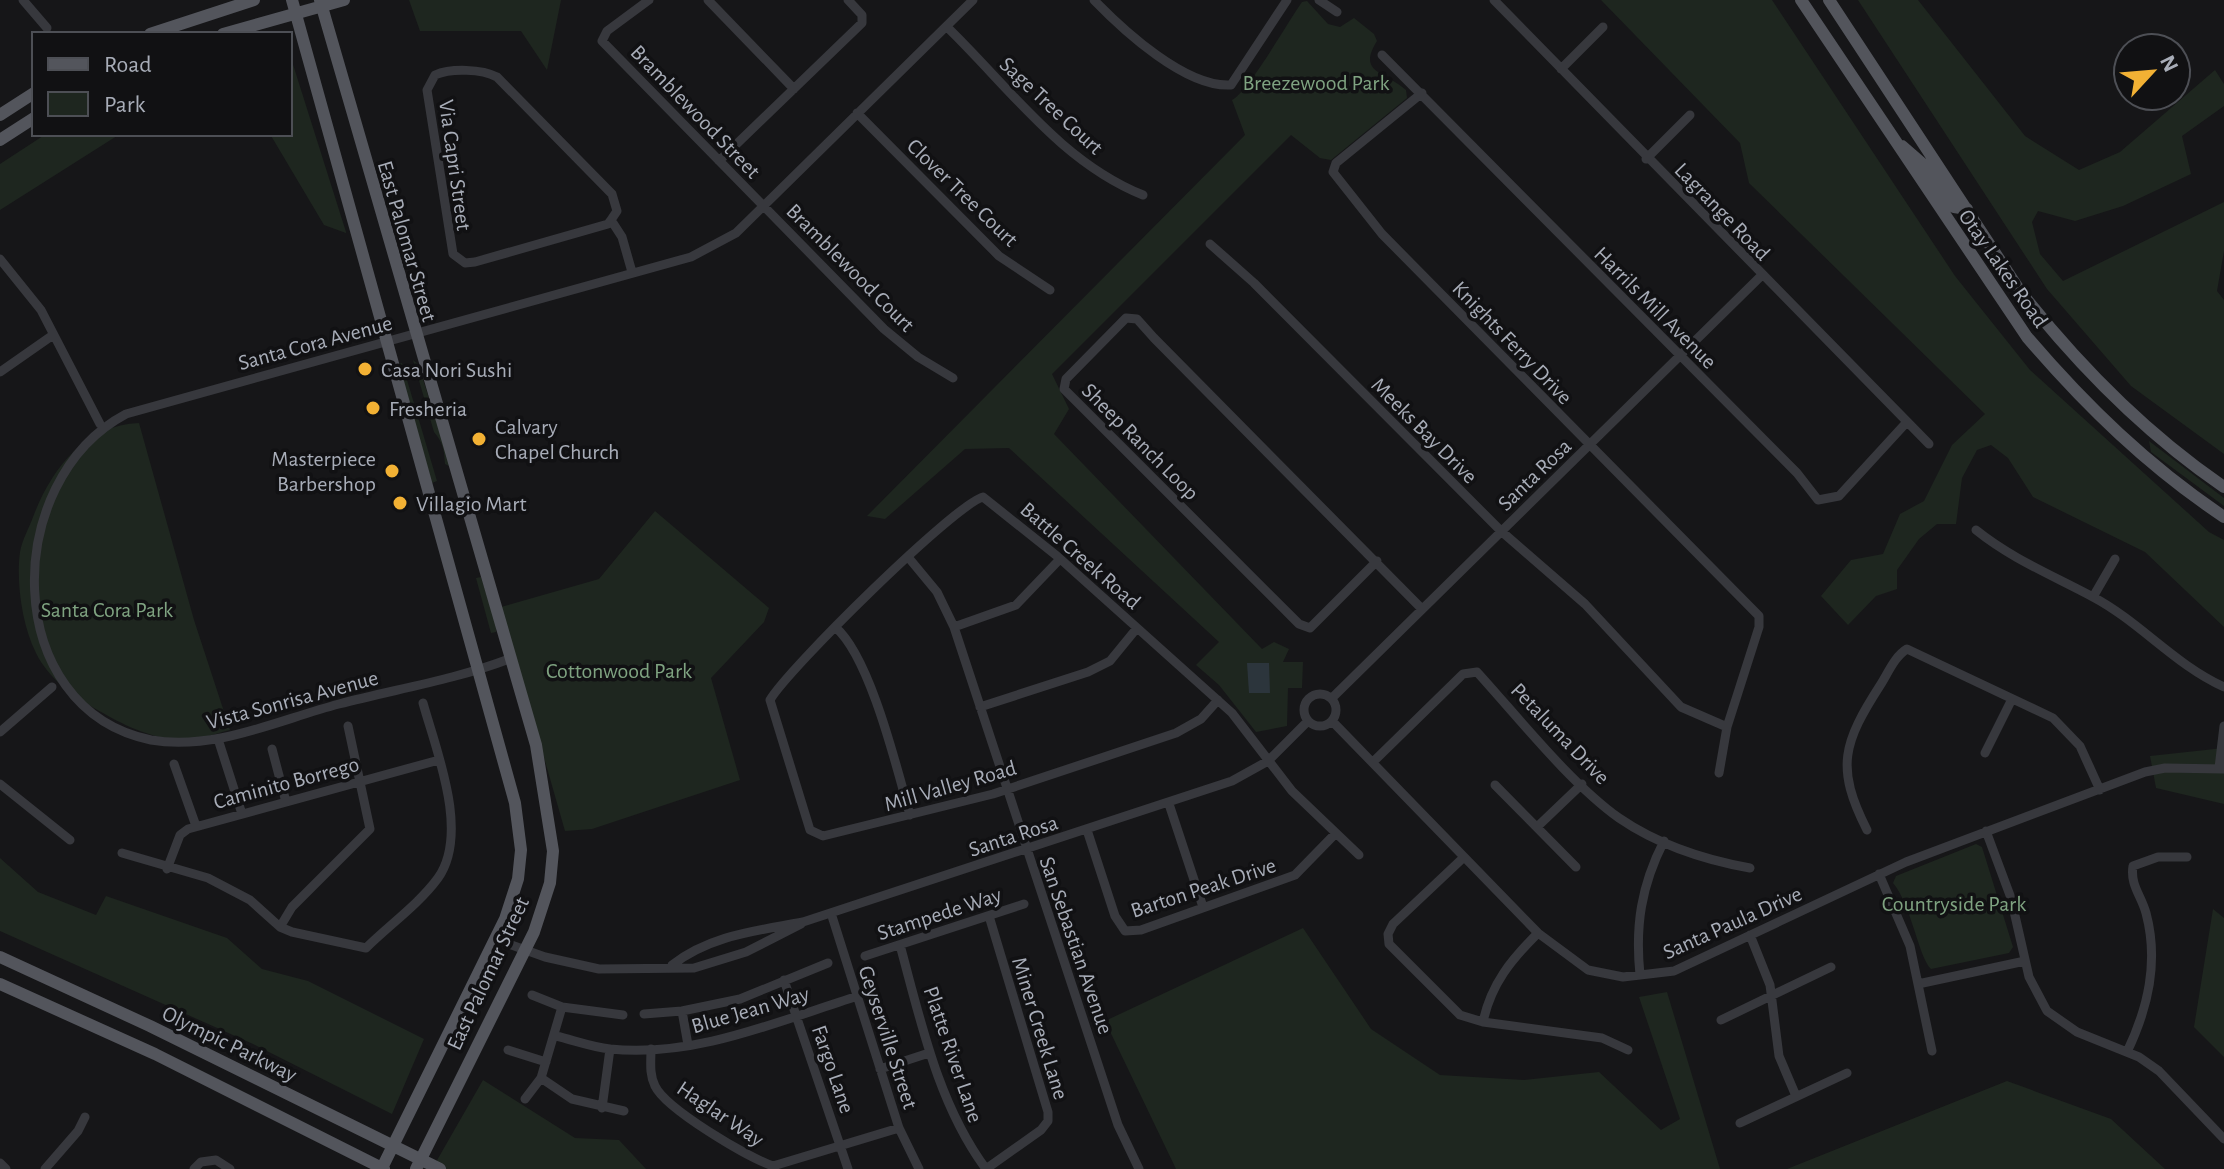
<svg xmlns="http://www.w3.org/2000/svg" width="2224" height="1169" font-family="'Alegreya Sans',sans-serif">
	<rect width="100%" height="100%" fill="#161618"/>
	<!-- green -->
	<path fill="#1e261f" d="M409 0H561L547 70 521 31H420Z
		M1601 0H1772L1955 276 2030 370 2209 532 2224 540V627L2145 552 2033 497 2008 458 1991 445 1977 450 1962 478 1956 524H1937L1919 539 1897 570V589L1876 596 1848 625 1821 596 1851 560 1883 554 1900 514 1924 501 1952 445 1985 414 1749 183 1740 143Z
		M1858 0H1918L2025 136 2079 170 2120 152 2215 70 2224 84V106L2182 136 2191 174 2123 206 2075 221 2038 211 2032 222 2040 254 2063 281 2224 202V251L2217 291 2224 300V454L2131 386 2047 289Z
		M1307 1 1328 24 1340 27 1354 18 1374 34 1377 41C1357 73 1384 71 1406 90L1407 98 1331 160 1320 158 1291 135 1052 374 1069 409 1054 434 1262 649 1274 642 1289 649 1283 662H1303L1302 688H1288L1287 726 1256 732 1219 685 1196 665 1219 642 1009 448 965 449 885 519 867 516 1245 135 1232 100C1249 91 1287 23 1302 2Z
		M290 55 346 232V233L324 225 270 134H290Z
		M46 134H120L0 210V164Z
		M413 360 418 364 451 467 445 464C444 451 444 444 434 432Z
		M402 363 437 481 432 483 398 364Z
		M139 423 194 620 230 730C217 733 202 739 189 740 160 742 127 727 103 713 77 699 49 680 36 653 22 625 16 582 20 552 22 540 29 528 33 517 51 470 84 425 139 423Z
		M2149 441 2224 498V506L2151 452Z
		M655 511 769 608 764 622 711 678 740 780 592 829 565 831 501 607 599 579Z
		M481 577 496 625V632L491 633 476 578Z
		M2224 748V804L2156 788 2150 756Z
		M1976 844 1982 847 2013 947 2009 953 1931 969C1919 958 1911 904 1893 883L1896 876Z
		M0 858 38 892 96 915 106 896 227 938 262 969 308 981 424 1039 392 1114 253 1044 0 931Z
		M2213 909 2224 918V1057L2194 1027Z
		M1303 928 1371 1029 1440 1075 1524 1080 1599 1072 1661 1130 1680 1119 1639 997 1667 992 1720 1169H1176L1105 1021Z
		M483 1080 575 1138 619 1140 646 1169H432Z
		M2007 1081 2111 1119 2165 1169H1787Z"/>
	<!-- water -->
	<path fill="#2c353c" d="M1247 663H1269L1270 693H1249Z"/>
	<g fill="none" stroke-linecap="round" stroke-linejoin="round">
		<!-- minor -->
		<path stroke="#37383d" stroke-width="9" d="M23 0 47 28
			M649 0 607 31 602 41 884 329 918 357 953 378
			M708 0 794 89
			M1094 0C1124 31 1186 88 1231 85L1287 0
			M1319 0 1337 12
			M1494 0 1929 444
			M947 27C1009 87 1061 162 1143 195
			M1382 55 1797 473 1818 500 1839 496 1906 423
			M1561 69 1603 27
			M1422 93 1336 163 1333 172 1382 234 1759 616V627L1727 727 1719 773
			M857 113 999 256 1050 290
			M1646 159 1690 115
			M719 161 862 23V15L848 0
			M611 220 617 211 612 194 497 77C482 69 451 68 435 75L427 90 453 254 465 263 475 262 608 224 611 220 622 237 632 272
			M1210 244 1254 283 1501 531 1585 604 1681 707 1727 727
			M0 259 41 310 100 424
			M0 372 53 335
			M1976 530C2012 559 2052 575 2093 597 2140 622 2175 665 2224 687
			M908 557 937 592 954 627 1118 1125 1139 1169
			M1377 561 1310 628 1299 624 1064 389 1066 379 1126 318 1137 319 1154 338 1422 609
			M2093 597 2115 559
			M835 627C870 656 897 769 910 815
			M954 627 1016 605 1060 559
			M509 659C454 680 396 689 339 704 278 720 215 751 151 740 0 709 0 481 126 414L691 257 736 233 973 0
			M1304 710a16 16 0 1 1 32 0a16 16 0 1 1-32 0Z
			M1332 698 1761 276
			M1218 700 1201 719 1176 733 993 794 823 836 810 830 770 700C787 670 954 505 983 497L1057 556 1232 713 1292 791 1359 855
			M980 707 1088 672 1110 661 1137 628
			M1332 721 1538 933 1588 970 1623 977 1674 971 1906 862 2145 772 2165 768 2224 769
			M0 732 52 687
			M218 739 242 814
			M272 749 286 802
			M1985 753 2012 699
			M1373 762 1463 674 1477 672C1518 717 1570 783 1619 818 1657 844 1705 860 1750 868
			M174 764 196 826
			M2219 768 2224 726
			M0 784 70 840
			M1495 785 1576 867
			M1169 804 1203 907
			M1537 827 1582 784
			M1087 830 1115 916 1125 931 1141 930 1295 875 1335 834
			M1867 830C1835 767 1843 743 1881 684 1888 673 1895 656 1907 649L2053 718 2080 746 2100 790
			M1986 831 2011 898 2029 977 2047 1011 2077 1032 2139 1057 2159 1071 2224 1139
			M122 853 208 878 250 900 280 927 292 932 366 948C388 926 419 904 438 878 470 833 436 750 423 703
			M1463 858 1393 924 1388 934 1389 944 1460 1015 1483 1022 1602 1038 1628 1050
			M167 869 180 835 188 829 439 760
			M1879 874 1910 946 1932 1051
			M831 913 899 1128 919 1169
			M280 927 292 907 370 829 348 726
			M1750 935 1770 985 1779 1056 1796 1096
			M495 939 545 957 599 969 694 968 746 952 801 924
			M900 945C921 1022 938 1104 986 1169
			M865 956 1024 904
			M672 965C711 935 756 931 803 922L1232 781 1268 761 1308 721
			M1640 975C1635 926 1641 886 1664 841
			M784 980 848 1169
			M1918 984 2025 961
			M532 995 562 1007 623 1015
			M682 1011 688 1045
			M644 1014 682 1011 740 999 828 963
			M1721 1020 1831 967
			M1483 1022C1491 984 1511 960 1538 933
			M556 1036C573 1040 592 1047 610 1049 695 1058 778 1021 858 996
			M651 1049C651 1061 649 1074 655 1086 666 1109 747 1157 773 1166L899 1128
			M508 1050 546 1062
			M2127 1052C2148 1008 2159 962 2146 913 2141 895 2130 885 2133 866L2158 857H2187
			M880 1069 929 1053
			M541 1078 572 1099 624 1111
			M525 1099 541 1078 562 1007
			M602 1108 610 1049
			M1740 1123 1847 1073
			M0 1163 6 1169
			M45 1169 78 1131 85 1117
			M194 1169 201 1162 216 1160 230 1169
			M986 1169 1041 1130 1048 1121V1112L989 916"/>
		<!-- major -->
		<path stroke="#53555c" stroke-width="12" d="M292 0 515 803 521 850 518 879 505 919 382 1168
			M320 0 536 745 553 851 550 883 534 932 416 1169
			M1801 0 2027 337C2086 406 2148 466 2224 517
			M1829 0 2020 291C2079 366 2145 433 2224 487
			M150 34 254 0
			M223 34 344 0
			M0 115 34 93
			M0 140 34 118
			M1902 146 1925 166 1954 207 1967 209
			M0 957 150 1026 440 1169
			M0 984 155 1054 384 1169"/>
	</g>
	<!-- markers -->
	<g fill="#f2b134" stroke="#111113" stroke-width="3">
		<circle cx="365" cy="369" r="8"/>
		<circle cx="373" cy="408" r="8"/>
		<circle cx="479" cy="439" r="8"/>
		<circle cx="392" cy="471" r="8"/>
		<circle cx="400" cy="503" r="8"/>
	</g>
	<g text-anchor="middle" stroke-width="7" stroke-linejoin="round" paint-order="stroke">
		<!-- park labels -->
		<g font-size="22" fill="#7fa381" stroke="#111113">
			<text x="1316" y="90">Breezewood Park</text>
			<text x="107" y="617">Santa Cora Park</text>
			<text x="619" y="678">Cottonwood Park</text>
			<text x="1954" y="911">Countryside Park</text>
		</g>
		<!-- street labels -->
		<g font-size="22" fill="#a8adb8" stroke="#111113">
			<text transform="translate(1052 105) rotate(43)" y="8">Sage Tree Court</text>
			<text transform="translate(696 111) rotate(46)" y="8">Bramblewood Street</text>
			<text transform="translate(456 165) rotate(82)" y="8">Via Capri Street</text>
			<text transform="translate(963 192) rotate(44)" y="8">Clover Tree Court</text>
			<text transform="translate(1723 211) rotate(46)" y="8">Lagrange Road</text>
			<text transform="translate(408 241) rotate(74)" y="8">East Palomar Street</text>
			<text transform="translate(851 267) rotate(45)" y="8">Bramblewood Court</text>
			<text transform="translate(2004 268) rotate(55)" y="8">Otay Lakes Road</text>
			<text transform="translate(1656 307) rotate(45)" y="8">Harrils Mill Avenue</text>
			<text transform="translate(315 342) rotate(-15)" y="8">Santa Cora Avenue</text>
			<text transform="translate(1513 342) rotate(46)" y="8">Knights Ferry Drive</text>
			<text transform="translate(1425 430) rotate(45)" y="8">Meeks Bay Drive</text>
			<text transform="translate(1141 441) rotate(45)" y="8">Sheep Ranch Loop</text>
			<text transform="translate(1534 474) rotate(-44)" y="8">Santa Rosa</text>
			<text transform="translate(1081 555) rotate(41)" y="8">Battle Creek Road</text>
			<text transform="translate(292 699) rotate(-15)" y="8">Vista Sonrisa Avenue</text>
			<text transform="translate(1561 733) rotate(46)" y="8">Petaluma Drive</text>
			<text transform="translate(286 782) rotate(-15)" y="8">Caminito Borrego</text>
			<text transform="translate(950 785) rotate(-16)" y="8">Mill Valley Road</text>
			<text transform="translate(1013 835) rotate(-18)" y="8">Santa Rosa</text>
			<text transform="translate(1203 887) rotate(-18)" y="8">Barton Peak Drive</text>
			<text transform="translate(939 913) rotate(-18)" y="8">Stampede Way</text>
			<text transform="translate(1732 922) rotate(-24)" y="8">Santa Paula Drive</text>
			<text transform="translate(1077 945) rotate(71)" y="8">San Sebastian Avenue</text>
			<text transform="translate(487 973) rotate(-65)" y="8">East Palomar Street</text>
			<text transform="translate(750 1009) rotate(-16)" y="8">Blue Jean Way</text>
			<text transform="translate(1041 1028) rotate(73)" y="8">Miner Creek Lane</text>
			<text transform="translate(889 1037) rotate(72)" y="8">Geyserville Street</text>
			<text transform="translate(230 1043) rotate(26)" y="8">Olympic Parkway</text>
			<text transform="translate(954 1054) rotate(71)" y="8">Platte River Lane</text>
			<text transform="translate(834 1069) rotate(71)" y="8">Fargo Lane</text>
			<text transform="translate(721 1113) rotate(34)" y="8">Haglar Way</text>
		</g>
		<!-- poi labels -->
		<g font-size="22" fill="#a8adb8" stroke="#111113" text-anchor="start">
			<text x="381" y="377">Casa Nori Sushi</text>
			<text x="389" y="416">Fresheria</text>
			<text x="495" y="434">Calvary<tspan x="495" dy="25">Chapel Church</tspan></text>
			<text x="376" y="466" text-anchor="end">Masterpiece<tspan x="376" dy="25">Barbershop</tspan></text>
			<text x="416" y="511">Villagio Mart</text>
		</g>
	</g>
	<!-- legend -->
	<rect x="32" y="32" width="260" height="104" fill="#111113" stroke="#4d4f55" stroke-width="2"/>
	<rect x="48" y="58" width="40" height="12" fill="#53555c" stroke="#4d4f55" stroke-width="2"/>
	<text x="104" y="72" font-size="24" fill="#a8adb8">Road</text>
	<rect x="48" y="92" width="40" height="24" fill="#1e261f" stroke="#4d4f55" stroke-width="2"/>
	<text x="104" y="112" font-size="24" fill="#a8adb8">Park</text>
	<!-- north arrow -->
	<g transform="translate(2152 72) rotate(64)"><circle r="38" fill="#111113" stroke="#4d4f55" stroke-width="2"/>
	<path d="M0-6L14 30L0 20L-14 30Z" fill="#f2b134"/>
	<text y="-12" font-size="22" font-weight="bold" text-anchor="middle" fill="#a8adb8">N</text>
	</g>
</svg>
